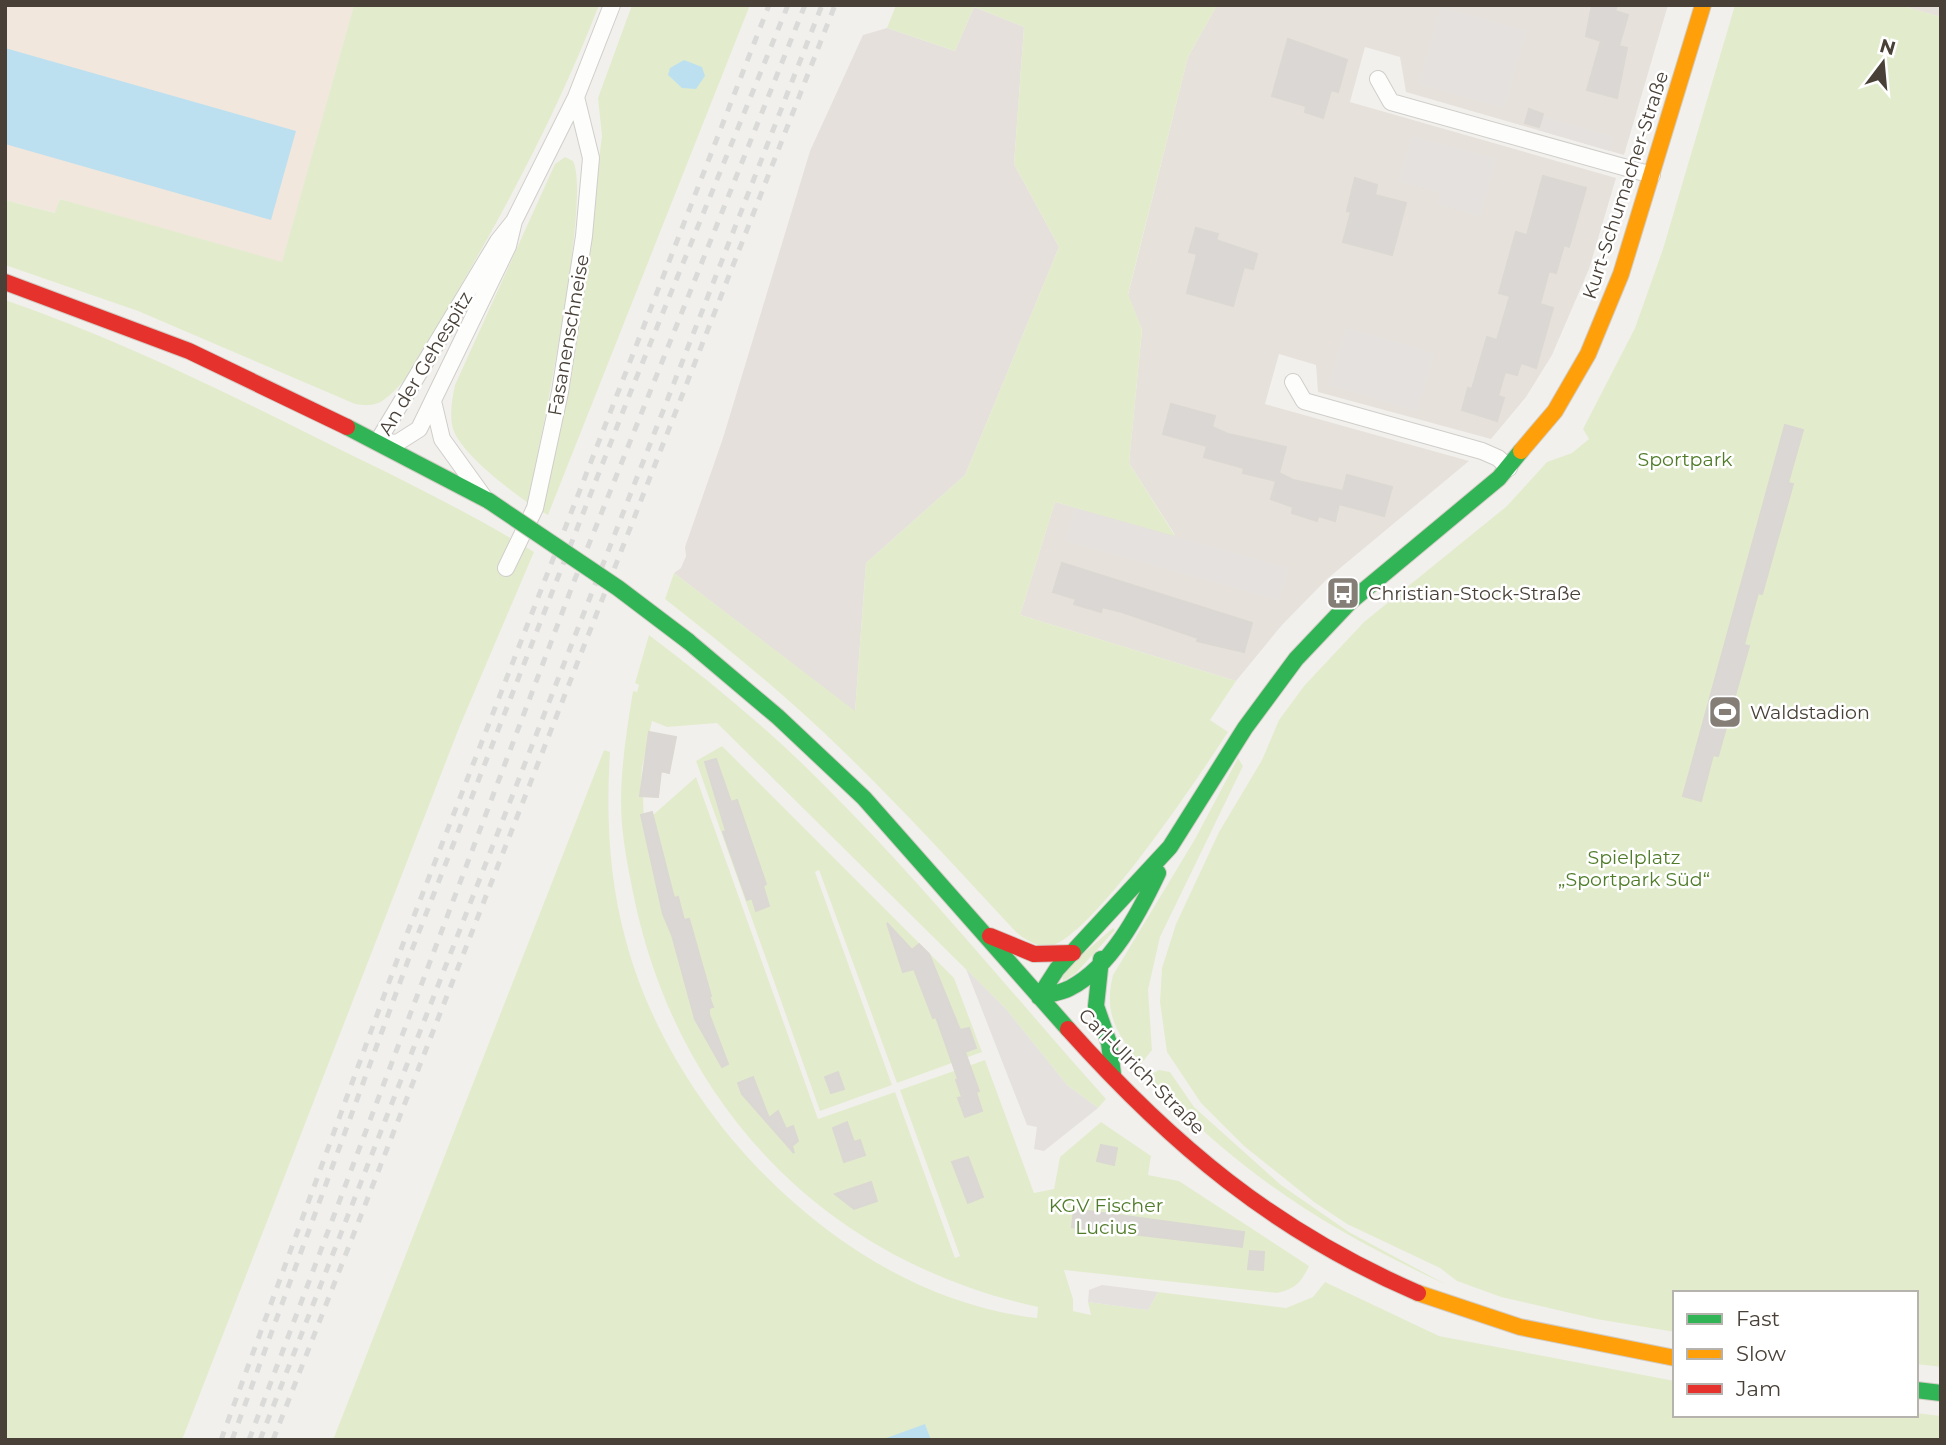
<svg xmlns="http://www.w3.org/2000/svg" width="1946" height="1445" font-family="Montserrat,sans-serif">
	<rect width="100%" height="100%" fill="#f2f0ed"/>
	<!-- residential -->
	<path fill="#e6e1da" d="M1217 5H1668L1624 155 1406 92 1400 57 1365 47 1350 102 1616 178 1589 269 1552 355 1526 397 1491 439 1318 392 1316 365 1279 354 1265 404 1469 461 1327 579 1282 625 1236 681 1020 615 1055 502 1175 535 1129 463 1142 330 1128 295 1188 57Z
		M1900 5H1941V17L1927 13Z"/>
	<!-- commercial -->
	<path fill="#f1e7dd" d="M5 5H354L282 263 60 199 56 213 5 200Z"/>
	<!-- industrial -->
	<path fill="#e5e0dc" d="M974 7 1024 27 1014 164 1059 247 965 475 866 563 855 712 674 573 681 568 686 556 685 547 723 438 810 151 863 35 887 28 955 51Z"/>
	<!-- green -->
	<path fill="#e2eccd" d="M354 5H599C557 114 502 216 443 316 427 343 411 380 385 399 376 406 367 406 355 404L138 311 5 265V200L55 213 60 199 282 262Z
		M632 5H750L548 515 539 510 586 259 602 136 598 98Z
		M896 5H1217L1188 57 1128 294 1142 330 1129 463 1175 536 1055 502 1020 615 1236 681 1210 720 1228 732C1202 772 1092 938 1050 946 1038 948 1024 939 1016 932 959 871 903 809 843 751 787 696 726 647 665 599L674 573 855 711 866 563 965 475 1059 247 1014 164 1024 27 974 7 955 51 887 28Z
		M1735 5H1900L1941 17V1367L1916 1364V1293H1675V1332L1596 1319 1501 1297 1457 1281 1440 1268 1347 1224 1314 1202 1244 1146 1201 1103 1167 1052 1160 1002 1162 968 1176 924 1219 832 1262 760 1279 720 1304 686 1364 622 1507 506 1547 462 1572 453 1589 439 1583 429 1635 328 1663 249Z
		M565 157 573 161C592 196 539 449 528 503 507 488 461 453 453 429 449 414 452 400 455 385L555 164Z
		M5 300C113 337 215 387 317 438 390 474 464 509 534 552L459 728 182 1440H5Z
		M649 635C711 682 772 732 826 787 925 886 1013 995 1106 1099L1098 1108 1067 1085 1006 1009 717 723 667 727 652 721 642 768 640 795 643 796 644 823 696 777 818 1119 895 1092 955 1258 960 1256 900 1090 985 1060 1034 1193 1054 1189 1060 1157 1101 1122 1151 1156 1148 1175 1179 1181 1309 1266C1301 1283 1295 1289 1277 1293L1064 1270 1073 1299V1311L1091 1315 1088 1302 1148 1310 1158 1292 1286 1308 1313 1297 1325 1282 1439 1336 1675 1381V1415L1916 1413 1941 1416V1440H333L604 750 610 752C606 817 609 879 626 941 674 1120 848 1297 1037 1318L1038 1307C831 1262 683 1114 636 907 629 872 621 838 621 802 621 765 627 728 633 691L637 692 639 685 635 683Z
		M722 746 954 978 982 1052 897 1083 819 870 815 872 892 1085 820 1111 696 761Z
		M1238 758 1243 766 1160 937 1148 990 1152 1050 1140 1065C1118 1033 1103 1016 1113 975L1195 839Z
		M1113 928 1115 930 1076 973 1063 981 1062 972Z
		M1159 1070 1170 1072 1194 1107 1281 1185 1349 1232 1447 1285C1326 1229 1239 1174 1148 1076Z"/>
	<!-- parking -->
	<path fill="#e4e1de" d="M1441 7 1526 31 1504 108 1419 84Z
		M1542 116 1614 137 1610 151 1538 130Z
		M1412 136 1496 159 1480 216 1438 204 1441 193 1399 181Z
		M1346 328 1434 353 1417 411 1329 385Z
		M1075 509 1288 568 1279 600 1066 541Z
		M966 969 1006 1009 1067 1085 1098 1108 1044 1151 1034 1149 1037 1127 1027 1125Z
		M1102 1285 1158 1292 1148 1310 1088 1302 1089 1290Z"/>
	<!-- water -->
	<path fill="#bde0f0" d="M5 48 296 131 271 220 5 144Z
		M684 60 702 67 705 76 696 89 682 88 668 75 670 68Z
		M925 1424 931 1440H881Z"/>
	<!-- building -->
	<path fill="#dad7d4" stroke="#dbd7d2" stroke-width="2" d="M1592 5H1617L1615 11 1628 15 1619 46 1627 48 1617 98 1587 90 1601 41 1586 36Z
		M1288 39 1347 60 1338 92 1331 90 1323 118 1305 112 1306 106 1272 96Z
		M1529 109 1543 114 1539 127 1525 123Z
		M1543 176 1586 188 1569 247 1564 245 1556 273 1549 271 1540 304 1553 308 1536 368 1521 363 1517 375 1505 372 1498 396 1504 398 1497 421 1462 410 1468 388 1472 389 1487 337 1497 340 1510 296 1499 293 1516 232 1527 235Z
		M1355 178 1377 185 1375 195 1406 203 1392 255 1343 242 1351 212 1347 211Z
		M1196 228 1218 234 1216 240 1257 254 1253 269 1244 267 1233 306 1187 293 1197 254 1189 252Z
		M1171 404 1215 416 1212 427 1228 434 1286 447 1279 473 1293 480 1343 491 1347 475 1392 487 1384 516 1339 504 1335 521 1318 516 1317 521 1292 513 1293 507 1271 499 1276 481 1243 473 1244 468 1204 457 1207 446 1163 434Z
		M1785 425 1803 430 1788 483 1793 484 1762 594 1758 593 1750 622 1744 645 1749 646 1718 756 1713 755 1701 801 1683 796Z
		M1062 563 1252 623 1244 652 1197 641 1198 638 1122 612 1102 607 1101 612 1074 604 1076 599 1053 592Z
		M649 732 676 737 669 773 661 771 658 797 640 796Z
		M716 759 731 802 737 800 766 884 763 886 769 906 756 911 752 898 747 900 723 832 726 831 705 762Z
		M652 812 674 898 678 897 684 920 689 919 711 996H709L713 1007 709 1008V1014L728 1064 722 1067 695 1019 672 935 663 914 641 815Z
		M887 923 912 950 919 944 929 954 960 1030 969 1028 976 1048 965 1052 979 1091 976 1092 982 1111 965 1117 958 1098 962 1097 956 1080 958 1079 936 1017 933 1018 914 969 903 972Z
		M838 1072 844 1089 831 1093 825 1077Z
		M753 1077 769 1118 778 1111 786 1129 793 1126 798 1141 792 1146 794 1153 742 1094 738 1083Z
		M847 1122 854 1142 860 1140 865 1155 844 1162 833 1128Z
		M1101 1145 1117 1148 1114 1165 1097 1161Z
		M968 1157 983 1197 968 1203 952 1162Z
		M871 1182 877 1201 854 1209 835 1194Z
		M1074 1209 1244 1232 1242 1247 1072 1227Z
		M1250 1251 1264 1252 1263 1270 1248 1269Z"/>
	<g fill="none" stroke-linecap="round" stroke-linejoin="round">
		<defs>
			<path id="street" d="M1378 79 1391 102 1652 175
				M514 221 498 241 378 441 397 443 419 429 508 246 514 221 576 97 612 5
				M1293 382 1304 401 1482 451 1498 458 1509 468
				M433 401 442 439 483 496
				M506 568 535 508 560 392 584 236 591 158 576 97"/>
			<path id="fast" d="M347 427 489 501
				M688 641 778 717 864 798 1068 1029
				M1101 959 1096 1006 1109 1043 1113 1074
				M1039 997 1057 969 1170 847 1245 728 1296 659 1350 602 1499 478 1521 451
				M1039 997C1049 994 1061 993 1070 988 1111 967 1139 913 1158 873
				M1916 1390 1941 1393"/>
			<path id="slow" d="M1521 451 1555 411 1588 354 1621 274 1703 5
				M1418 1293 1520 1327 1675 1358"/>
			<path id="jam" d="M5 282 189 351 347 427
				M990 936 1034 954 1073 953
				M1068 1029C1172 1145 1274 1231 1418 1293"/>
		</defs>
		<!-- street casing -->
		<use href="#street" stroke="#d0ceca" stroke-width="18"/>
		<!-- fast casing -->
		<use href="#fast" stroke="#d2ccc4" stroke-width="18"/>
		<!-- slow casing -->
		<use href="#slow" stroke="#d2ccc4" stroke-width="18"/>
		<!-- jam casing -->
		<use href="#jam" stroke="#d2ccc4" stroke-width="18"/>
		<!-- street -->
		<use href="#street" stroke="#fdfdfc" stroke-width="16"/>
		<!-- fast -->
		<use href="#fast" stroke="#30b455" stroke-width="16"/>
		<!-- slow -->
		<use href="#slow" stroke="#ff9f0a" stroke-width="16"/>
		<!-- jam -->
		<use href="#jam" stroke="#e5322d" stroke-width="16"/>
		<!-- rail -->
		<path stroke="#dadad9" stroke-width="5" stroke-dasharray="9 9" stroke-linecap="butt" d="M221 1440 403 944 769 5
			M232 1440 413 947 631 391 788 5
			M249 1440 573 584 805 5
			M260 1440 822 5
			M273 1440 835 5"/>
		<defs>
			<path id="fast-bridge" d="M489 501 618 588 688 641"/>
		</defs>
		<!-- fast-bridge casing -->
		<use href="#fast-bridge" stroke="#d2ccc4" stroke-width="18" stroke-linecap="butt"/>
		<!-- fast-bridge -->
		<use href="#fast-bridge" stroke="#30b455" stroke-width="16"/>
	</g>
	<!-- icons -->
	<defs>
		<symbol id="bus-square" viewBox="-11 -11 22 22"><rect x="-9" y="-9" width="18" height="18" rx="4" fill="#847e77" stroke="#fff"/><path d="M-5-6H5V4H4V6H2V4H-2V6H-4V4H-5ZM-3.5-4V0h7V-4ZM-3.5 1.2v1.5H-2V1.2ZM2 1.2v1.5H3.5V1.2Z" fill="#fff"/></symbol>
		<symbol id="stadium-square" viewBox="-11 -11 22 22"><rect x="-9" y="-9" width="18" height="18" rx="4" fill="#847e77" stroke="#fff"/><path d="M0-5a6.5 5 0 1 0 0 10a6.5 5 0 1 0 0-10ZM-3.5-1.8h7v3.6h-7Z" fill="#fff"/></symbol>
	</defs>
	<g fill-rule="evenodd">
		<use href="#bus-square" x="1324" y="574" width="38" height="38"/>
		<use href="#stadium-square" x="1706" y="693" width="38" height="38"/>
	</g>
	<g text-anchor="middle" stroke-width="5" stroke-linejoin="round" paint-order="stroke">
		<!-- street labels -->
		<g font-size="19" fill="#494138" stroke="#fff">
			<text transform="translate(1625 185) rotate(-72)" y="7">Kurt-Schumacher-Straße</text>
			<text transform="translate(568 335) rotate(-80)" y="7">Fasanenschneise</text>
			<text transform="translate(425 363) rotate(-59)" y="7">An der Gehespitz</text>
			<text transform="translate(1142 1071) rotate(45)" y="7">Carl-Ulrich-Straße</text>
		</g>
		<!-- park labels -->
		<g font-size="19" fill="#507c29" stroke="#fff">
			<text x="1685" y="466">Sportpark</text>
			<text x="1634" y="864">Spielplatz<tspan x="1634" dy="22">„Sportpark Süd“</tspan></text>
			<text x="1106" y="1212">KGV Fischer<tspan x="1106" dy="22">Lucius</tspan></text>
		</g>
		<!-- poi labels -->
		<g font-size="19" fill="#494138" stroke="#fff" text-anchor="start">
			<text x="1368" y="600">Christian-Stock-Straße</text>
			<text x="1750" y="719">Waldstadion</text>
		</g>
	</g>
	<!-- border -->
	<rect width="1946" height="1445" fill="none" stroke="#494138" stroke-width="14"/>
	<!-- legend -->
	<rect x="1673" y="1291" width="245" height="126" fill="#ffffff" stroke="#b6b3af" stroke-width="2"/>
	<rect x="1687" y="1314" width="35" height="10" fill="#30b455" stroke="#b6b3af" stroke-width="2"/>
	<text x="1736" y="1326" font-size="21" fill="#494138">Fast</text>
	<rect x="1687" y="1349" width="35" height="10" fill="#ff9f0a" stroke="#b6b3af" stroke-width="2"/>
	<text x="1736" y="1361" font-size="21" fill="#494138">Slow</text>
	<rect x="1687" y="1384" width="35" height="10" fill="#e5322d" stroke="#b6b3af" stroke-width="2"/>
	<text x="1736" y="1396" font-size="21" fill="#494138">Jam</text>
	<!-- north arrow -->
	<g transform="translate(1883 63) rotate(16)" stroke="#ffffff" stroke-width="5" paint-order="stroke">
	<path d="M0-5L12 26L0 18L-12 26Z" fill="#494138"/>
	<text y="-10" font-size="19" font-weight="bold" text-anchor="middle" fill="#494138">N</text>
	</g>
</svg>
